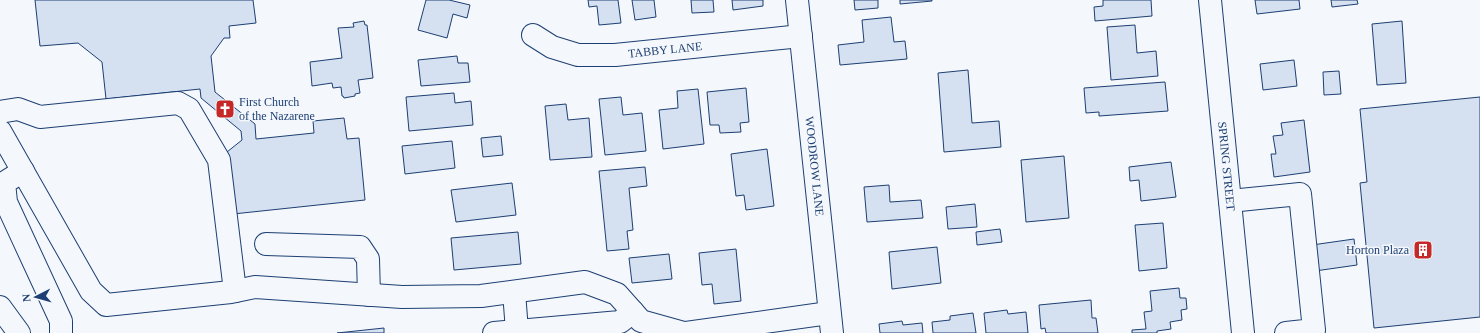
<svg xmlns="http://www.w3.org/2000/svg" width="1480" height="333" font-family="Georgia,serif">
	<rect width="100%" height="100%" fill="#f4f7fb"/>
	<!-- building -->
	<path fill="#d5e0f0" stroke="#1d3f73" d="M35 0H253L256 23 229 26 230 38H224L211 56 215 92 255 124 256 139 314 133 313 121 344 118 347 139 359 138 365 200 233 214 227 152 242 140 241 131 201 98 200 89 106 99 102 62 78 43 40 46Z
		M426 0H449L470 5 467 18 453 14 447 38 418 30Z
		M588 0H618L621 23 599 25 597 6 589 7Z
		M632 0H654L656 17 635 20Z
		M691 0H713L714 12 692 13Z
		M732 0H763V6L733 10Z
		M854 0H878V8L855 10Z
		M900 0H932V1L900 4Z
		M1103 0H1151L1152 16 1095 21 1094 7 1103 6Z
		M1255 0H1299L1300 9 1257 14Z
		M1331 0H1357L1358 4 1332 7Z
		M891 17 894 42 905 41 907 59 840 65 838 45 864 42 862 20Z
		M364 21 365 25H367L373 78 358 80 360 93 355 94V96L344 98 343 96H342L341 87 333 88 332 83 312 86 310 62 342 58 338 28 354 27 353 23Z
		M1402 21 1406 83 1377 85 1372 24Z
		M1135 25 1137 53 1156 51 1158 76 1111 80 1107 27Z
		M457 56 458 63H468L470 82 421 86 418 60Z
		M1294 60 1297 86 1263 90 1260 64Z
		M968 70 972 123 999 121 1001 147 944 152 938 73Z
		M1339 71 1341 94 1324 95 1323 72Z
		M1165 82 1168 111 1099 116V112L1086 113 1084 88Z
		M746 88 749 122 740 123 741 132 720 133 719 125H710L707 92Z
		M698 89 704 144 663 149 659 110 678 108 677 91Z
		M454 93 455 103 471 101 473 125 409 131 406 97Z
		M621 97 623 115 642 113 646 151 605 155 599 99Z
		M1480 97V317L1374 328 1360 183 1367 182 1360 109Z
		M566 104 568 120 589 118 592 157 550 160 545 106Z
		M1304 120 1310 172 1274 177 1271 154H1276L1273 136 1283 135 1281 123Z
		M501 136 503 155 483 157 481 138Z
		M452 141 455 168 405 174 402 146Z
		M767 149 774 206 746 210 744 195 736 196 731 154Z
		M1064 156 1069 218 1026 222 1021 160Z
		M1171 162 1176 197 1141 201 1139 180 1130 181 1129 167Z
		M645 167 647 186 629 188 633 230 627 231 629 249 607 251 599 171Z
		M512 183 516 215 456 222 451 190Z
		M889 185 890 202 921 200 923 218 867 222 864 187Z
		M975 204 977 227 948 229 946 207Z
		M1163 223 1167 268 1139 271 1135 225Z
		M1000 229 1002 242 977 245 976 232Z
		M518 232 521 264 454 270 451 238Z
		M1354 239 1357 265 1315 271 1312 245Z
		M937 247 941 283 892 289 889 252Z
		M736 249 741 301 714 304 712 284 702 285 699 253Z
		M669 254 672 279 632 283 629 258Z
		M1179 288 1180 298H1186L1187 309 1181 310 1182 320 1170 322 1171 329 1157 331V333H1132V330L1146 329 1144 312 1152 311 1150 291Z
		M1091 300 1092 318H1096L1098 333H1046L1045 328 1041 329 1039 305Z
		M1007 310 1008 314 1026 312 1028 333H986L984 313Z
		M973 313 976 333H933L932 322 950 320V316Z
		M902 321 903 325 922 323 923 333H880L879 324Z
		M384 328V333H337Z"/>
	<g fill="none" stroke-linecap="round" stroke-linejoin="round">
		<defs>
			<g id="minor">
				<path id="s1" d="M797 0 832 333"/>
				<path id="s2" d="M1210 0 1243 333"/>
				<path id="s3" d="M533 35 552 47 578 55H615L801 36"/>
				<path d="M0 112 18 109 40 117 178 103 189 109 219 160 235 291"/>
				<path d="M0 131 91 291 106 305 231 292 255 287 402 297 481 296 585 282 617 294 641 321 684 333"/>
				<path d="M23 171 4 183 6 202 61 321V333"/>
				<path d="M1230 201 1300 194 1314 330 1286 333"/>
				<path d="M266 244 360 247 368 259 369 295"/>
				<path d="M514 292 517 331"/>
				<path d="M494 333 620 322 633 312"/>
				<path d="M686 333 829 313"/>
			</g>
			<path id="major" d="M0 307 19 333"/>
		</defs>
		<!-- minor casing -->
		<use href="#minor" stroke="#1d3f73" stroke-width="24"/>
		<!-- major casing -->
		<use href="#major" stroke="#1d3f73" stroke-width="24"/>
		<!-- minor -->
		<use href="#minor" stroke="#f4f7fb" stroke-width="22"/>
		<!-- major -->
		<use href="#major" stroke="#f4f7fb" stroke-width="22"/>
	</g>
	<!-- icons -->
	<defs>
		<symbol id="church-square" viewBox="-11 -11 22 22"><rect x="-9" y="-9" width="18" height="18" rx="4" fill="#c62828" stroke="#f4f7fb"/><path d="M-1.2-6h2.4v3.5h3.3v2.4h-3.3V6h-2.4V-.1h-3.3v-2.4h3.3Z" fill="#fff"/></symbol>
		<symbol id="building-square" viewBox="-11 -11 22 22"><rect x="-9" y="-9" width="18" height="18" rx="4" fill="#c62828" stroke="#f4f7fb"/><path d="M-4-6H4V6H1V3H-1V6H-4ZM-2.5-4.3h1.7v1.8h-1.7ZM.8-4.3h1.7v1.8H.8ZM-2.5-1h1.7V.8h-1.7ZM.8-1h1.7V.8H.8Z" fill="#fff"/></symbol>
	</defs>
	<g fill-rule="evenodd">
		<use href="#church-square" x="214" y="98" width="22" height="22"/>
		<use href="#building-square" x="1412" y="239" width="22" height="22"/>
	</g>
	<g text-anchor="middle" stroke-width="3" stroke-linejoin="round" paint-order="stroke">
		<!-- street labels -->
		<g font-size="12" fill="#1d3f73" stroke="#f4f7fb">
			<text dy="4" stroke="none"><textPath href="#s3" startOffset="137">TABBY LANE</textPath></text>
			<text dy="4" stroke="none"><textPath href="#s1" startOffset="167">WOODROW LANE</textPath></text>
			<text dy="4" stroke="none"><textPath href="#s2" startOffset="167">SPRING STREET</textPath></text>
		</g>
		<!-- poi labels -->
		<g font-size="12" fill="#1d3f73" stroke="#f4f7fb" text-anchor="start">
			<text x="239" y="106">First Church<tspan x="239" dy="14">of the Nazarene</tspan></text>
			<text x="1409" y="254" text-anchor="end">Horton Plaza</text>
		</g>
	</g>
	<!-- north arrow -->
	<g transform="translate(36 297) rotate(264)" stroke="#f4f7fb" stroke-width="3" paint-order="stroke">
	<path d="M0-3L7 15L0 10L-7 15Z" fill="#1d3f73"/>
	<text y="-6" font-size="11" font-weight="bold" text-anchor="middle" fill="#1d3f73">N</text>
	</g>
</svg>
